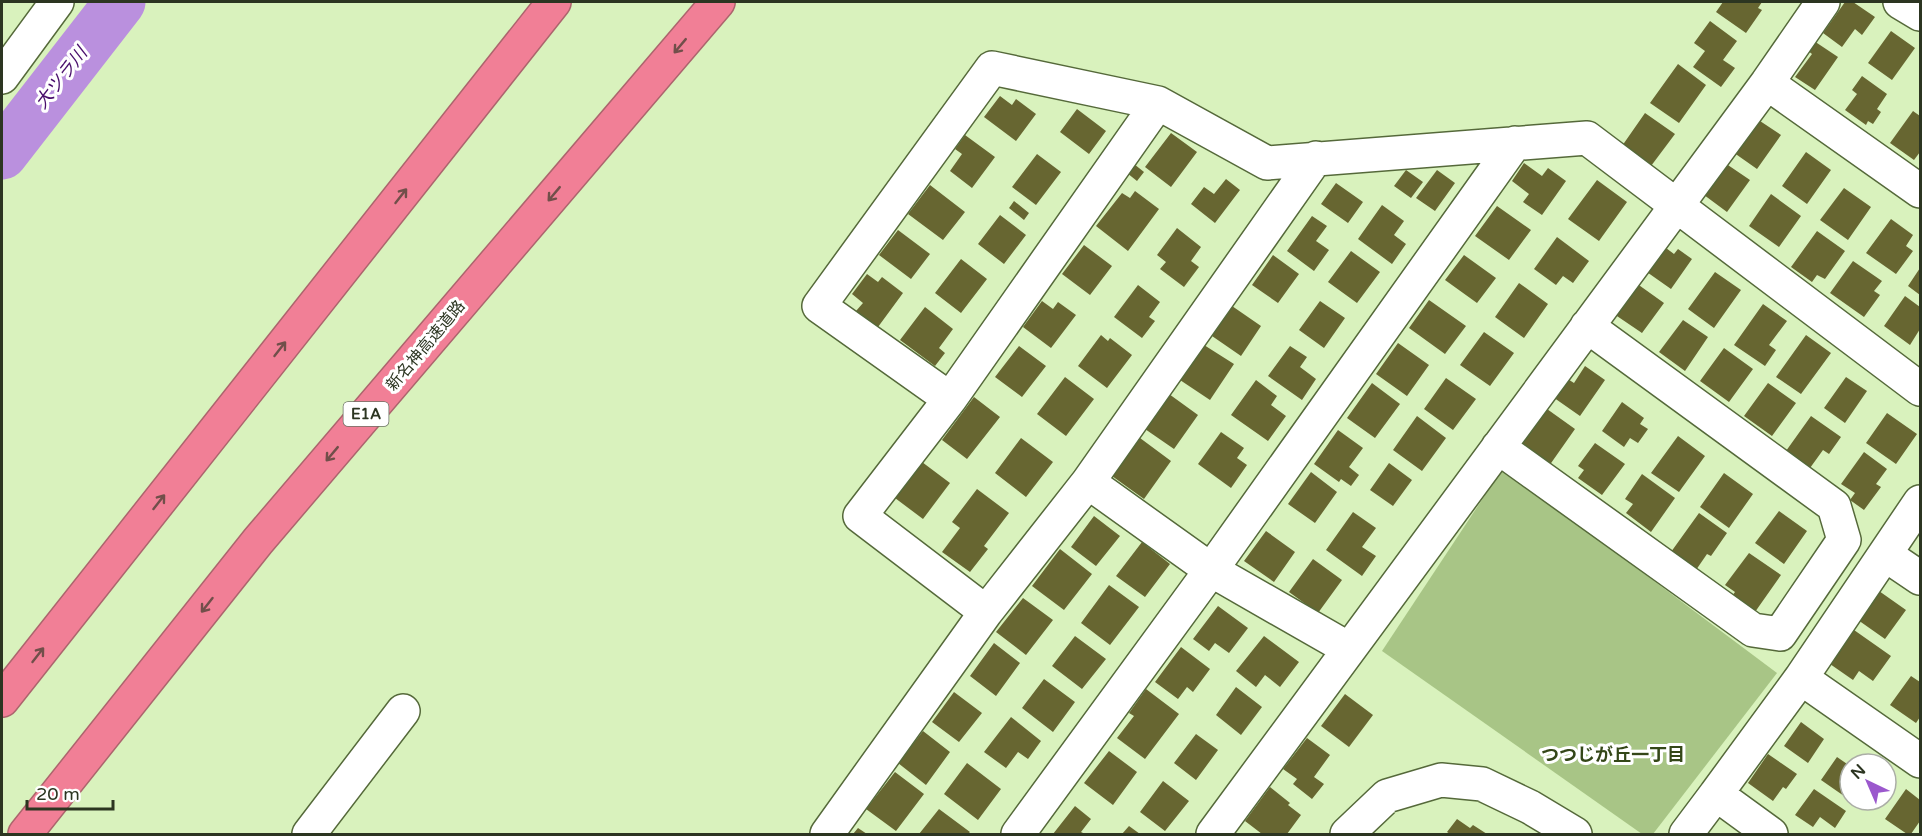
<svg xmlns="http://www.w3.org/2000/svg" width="1922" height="836" font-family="'Varela Round','Noto Sans JP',sans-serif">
	<rect width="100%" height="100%" fill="#d9f2bd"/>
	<!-- green -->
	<path fill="#a8c586" d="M1503 468 1777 673 1653 834H1642L1382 651Z"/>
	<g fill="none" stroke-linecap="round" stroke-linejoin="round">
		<!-- river -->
		<path stroke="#ba90de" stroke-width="51" d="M2 154 120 2"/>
	</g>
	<!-- building -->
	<path fill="#676631" d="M1723 2H1762L1758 8 1762 10 1746 33 1716 12Z
		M1845 2H1853L1875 17 1862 35 1855 29 1842 47 1823 33Z
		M1710 21 1737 41 1723 60 1735 68 1721 87 1693 67 1705 51 1694 43Z
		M1891 31 1915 48 1892 80 1868 63Z
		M1814 41 1838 57 1815 90 1795 77 1812 54 1807 50Z
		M1678 64 1706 85 1679 123 1650 103Z
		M1862 76 1887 94 1877 109 1881 112 1873 124 1868 121 1866 125 1845 110 1857 94 1852 90Z
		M1000 96 1012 105 1016 99 1036 114 1016 141 984 117Z
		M1077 109 1106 131 1089 154 1060 132Z
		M1913 111 1920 116V152L1914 160 1890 143Z
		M1645 113 1675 134 1651 166 1622 146Z
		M1760 121 1781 135 1757 169 1730 150 1745 130 1750 134Z
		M1171 133 1197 152 1171 187 1145 167Z
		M965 135 995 157 972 188 950 171 962 154 955 149Z
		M1806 152 1831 170 1807 204 1782 186Z
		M1037 154 1061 172 1036 205 1012 187Z
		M1722 161 1750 180 1727 212 1700 192Z
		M1524 163 1542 176 1548 168 1566 181 1542 215 1523 202 1529 194 1512 181Z
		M1134 164 1144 172 1137 181 1127 173Z
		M1406 170 1423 182 1411 198 1394 186Z
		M1437 170 1455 183 1435 211 1416 198Z
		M1226 179 1240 190 1215 223 1191 204 1204 187 1214 194Z
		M1597 180 1627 202 1599 241 1568 219Z
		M1336 183 1363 202 1348 223 1321 204Z
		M930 185 965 212 943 240 908 214Z
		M1844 188 1871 207 1848 240 1820 220Z
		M1135 191 1159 209 1128 251 1096 226 1122 193 1130 198Z
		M1771 194 1801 216 1779 247 1749 226Z
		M1014 201 1029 213 1024 220 1009 208Z
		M1382 205 1404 221 1394 235 1406 244 1392 264 1358 239Z
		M1497 206 1531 230 1509 260 1475 236Z
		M1000 215 1026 235 1004 264 978 244Z
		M1312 216 1327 226 1316 241 1329 250 1314 271 1287 251Z
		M1891 219 1913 235 1906 246 1913 251 1896 274 1866 253Z
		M1177 228 1201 247 1191 261 1199 267 1184 287 1160 269 1166 262 1157 255Z
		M898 230 930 254 911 279 879 255Z
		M1817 231 1845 251 1825 279 1817 275 1812 282 1791 267Z
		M1557 237 1589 261 1573 283 1563 276 1556 285 1534 269Z
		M1084 245 1112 266 1090 295 1062 274Z
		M1662 245 1674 254 1678 249 1692 259 1671 289 1644 270Z
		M1351 251 1380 272 1357 303 1328 282Z
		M1273 255 1299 274 1278 303 1252 285Z
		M1464 255 1496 278 1477 303 1445 280Z
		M961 259 987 279 961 313 935 293Z
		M1853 261 1882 281 1874 291 1880 295 1864 317 1830 293Z
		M1920 268V295L1908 286Z
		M1715 272 1741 290 1714 328 1688 309Z
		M867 274 878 282 882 277 903 293 878 327 856 311 863 303 852 294Z
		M1519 283 1548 304 1524 338 1495 317Z
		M1636 283 1664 303 1642 333 1614 314Z
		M1138 285 1160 302 1149 317 1155 321 1142 338 1114 317Z
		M1905 296 1920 307V329L1910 345 1884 326Z
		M1429 300 1466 326 1445 354 1409 328Z
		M1042 301 1053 309 1058 302 1076 315 1051 348 1023 327Z
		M1320 301 1345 318 1324 348 1299 330Z
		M1763 304 1787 321 1769 345 1776 350 1765 366 1734 345Z
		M1232 306 1261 326 1241 356 1212 336Z
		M925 307 953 329 939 348 945 353 935 366 900 340Z
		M1683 320 1708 337 1685 371 1659 352Z
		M1484 332 1514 353 1490 386 1460 365Z
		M1101 335 1108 341 1110 338 1132 355 1107 388 1078 366Z
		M1806 335 1831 353 1801 394 1776 377Z
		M1398 343 1429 365 1407 396 1376 374Z
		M1204 345 1234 364 1210 400 1180 380Z
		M1019 346 1046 366 1022 397 995 377Z
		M1290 346 1307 357 1300 367 1316 379 1302 400 1268 376Z
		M1724 348 1753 369 1729 402 1700 381Z
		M1585 366 1605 380 1580 416 1550 395 1563 376 1574 383Z
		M1065 377 1094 399 1066 436 1037 414Z
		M1846 377 1867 391 1845 423 1824 408Z
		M1446 378 1476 399 1453 430 1424 409Z
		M1256 380 1277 396 1271 405 1286 416 1268 441 1231 415Z
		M1372 383 1400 404 1375 438 1347 418Z
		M1768 383 1796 403 1772 436 1744 416Z
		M1169 394 1198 415 1174 449 1145 429Z
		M974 397 1000 417 967 459 942 440Z
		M1622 402 1644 418 1640 424 1648 429 1638 443 1630 438 1624 447 1602 431Z
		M1547 409 1575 429 1549 466 1520 446Z
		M1887 413 1917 434 1896 464 1866 443Z
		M1417 416 1446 438 1422 471 1393 450Z
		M1811 416 1841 437 1829 454 1823 450 1810 468 1786 451Z
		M1338 430 1363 448 1349 467 1359 475 1351 486 1341 479 1339 482 1314 464Z
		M1221 432 1244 448 1237 458 1247 465 1231 488 1198 464Z
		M1678 436 1705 456 1679 492 1651 473Z
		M1021 438 1053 462 1026 497 995 473Z
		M1140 438 1171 461 1144 499 1112 476Z
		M1595 443 1625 464 1602 495 1578 478 1584 470 1578 466Z
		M1864 452 1887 469 1876 484 1881 487 1864 510 1850 500 1855 493 1841 484Z
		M922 462 950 483 923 519 895 498Z
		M1389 463 1412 480 1393 506 1370 490Z
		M1311 472 1337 492 1315 523 1288 504Z
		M1724 473 1753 494 1729 528 1700 507Z
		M1642 474 1675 498 1651 532 1626 513 1633 504 1625 499Z
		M977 489 1009 513 984 546 988 549 970 572 942 552 960 528 952 522Z
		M1779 511 1807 531 1784 564 1755 543Z
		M1353 512 1376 528 1362 547 1376 556 1362 576 1326 550Z
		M1699 513 1727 533 1711 556 1707 554 1696 570 1671 552Z
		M1094 516 1120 536 1096 566 1071 547Z
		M1266 531 1295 552 1274 582 1244 561Z
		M1142 542 1170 564 1145 597 1116 576Z
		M1060 549 1092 574 1064 610 1032 586Z
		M1749 553 1781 575 1755 612 1732 596 1735 592 1725 585Z
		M1313 559 1342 580 1318 613 1289 592Z
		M1109 585 1139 607 1110 645 1081 623Z
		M1879 591 1906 610 1885 639 1858 620Z
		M1023 598 1053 620 1026 655 996 632Z
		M1218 606 1248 628 1229 653 1215 643 1209 651 1193 639Z
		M1854 630 1891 656 1873 681 1859 671 1853 680 1830 664Z
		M1075 636 1106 659 1082 689 1052 666Z
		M1264 636 1299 662 1280 687 1265 675 1256 687 1236 671Z
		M994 643 1020 663 996 696 970 676Z
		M1181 647 1210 669 1193 692 1187 687 1178 699 1155 682Z
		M1911 676 1920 682V717L1916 723 1890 705Z
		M1044 679 1075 702 1053 732 1022 708Z
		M1236 687 1262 707 1241 735 1216 715Z
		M1146 689 1179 714 1145 759 1117 738 1134 716 1129 713Z
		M954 692 982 713 959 742 932 722Z
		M1345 694 1373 715 1349 747 1321 726Z
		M1011 717 1041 741 1028 759 1018 752 1006 768 984 752Z
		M1801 722 1824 739 1808 763 1784 746Z
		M923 731 950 752 926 785 898 763Z
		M1196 734 1218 750 1196 780 1174 763Z
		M1307 738 1330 755 1314 777 1324 784 1312 799 1293 784 1297 779 1283 769Z
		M1109 751 1137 772 1113 805 1084 783Z
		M1768 754 1797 774 1786 789 1783 787 1773 801 1748 783Z
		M1837 757 1850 766V800H1861L1857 805 1821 780Z
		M967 763 1001 789 978 820 944 794Z
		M895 772 924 794 896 831 866 809Z
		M1163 781 1189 801 1165 831 1140 812Z
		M1270 787 1290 803 1288 805 1301 815 1287 834H1262L1245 821Z
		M1814 789 1846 811 1835 828 1820 817 1813 827 1795 815Z
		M1906 789 1920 800V821L1911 834H1907L1885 819Z
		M1075 806 1091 819 1081 832 1085 834H1053Z
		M939 809 970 832 968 834H919Z
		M1457 819 1470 828 1473 825 1487 834H1450L1447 832Z
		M1129 826 1140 834H1122Z
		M858 828 867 834H853Z"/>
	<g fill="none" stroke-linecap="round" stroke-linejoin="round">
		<defs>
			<path id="minor" d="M1900 2 1920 14
				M2 77 57 2
				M1767 83 1920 191
				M950 399 1158 103
				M1498 447 1753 630 1780 634 1844 540 1834 506 1587 326
				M1088 482 1211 570 1349 649
				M1886 555 1920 578
				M986 612 1088 482 1316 158
				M1801 678 1920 761
				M1716 794 1801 678 1920 502
				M309 834 403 711
				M827 834 986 612 860 516 950 399 819 306 992 68 1158 103 1267 163 1587 138 1920 389
				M1018 834 1211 570 1515 143
				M1213 834 1767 83 1823 2
				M1347 834 1387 796 1441 780 1482 784 1530 807 1575 834
				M1686 834 1716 794 1771 834"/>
			<path id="highway" d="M2 700 554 2
				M25 834 258 541 718 2"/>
		</defs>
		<!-- minor casing -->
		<use href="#minor" stroke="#55693a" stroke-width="36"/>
		<!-- highway casing -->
		<use href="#highway" stroke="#ac656d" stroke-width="36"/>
		<!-- minor -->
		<use href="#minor" stroke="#fff" stroke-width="33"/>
		<!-- highway -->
		<use href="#highway" stroke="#f17f96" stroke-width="33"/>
	</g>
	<!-- one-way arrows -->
	<defs><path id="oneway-shaft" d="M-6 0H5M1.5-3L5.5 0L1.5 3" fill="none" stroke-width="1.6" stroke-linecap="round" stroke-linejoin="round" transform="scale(1.5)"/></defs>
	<g stroke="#714f4a">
		<use href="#oneway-shaft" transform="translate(680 46) rotate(130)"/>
		<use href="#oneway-shaft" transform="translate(554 194) rotate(130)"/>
		<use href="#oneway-shaft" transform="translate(401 196) rotate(-52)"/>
		<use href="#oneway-shaft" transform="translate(280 349) rotate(-52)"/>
		<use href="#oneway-shaft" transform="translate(332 454) rotate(130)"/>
		<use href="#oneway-shaft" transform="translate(159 502) rotate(-52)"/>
		<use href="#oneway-shaft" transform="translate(207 605) rotate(128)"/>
		<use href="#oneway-shaft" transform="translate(38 655) rotate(-52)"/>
	</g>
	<g text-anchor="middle" stroke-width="6" stroke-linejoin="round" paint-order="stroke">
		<!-- shield labels -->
		<rect fill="#fff" stroke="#6b7264" stroke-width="1.5" x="343.5" y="402" width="45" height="24" rx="4.5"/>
		<g font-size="15" font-weight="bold" fill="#2c3521">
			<text x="366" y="419">E1A</text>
		</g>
		<!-- street labels -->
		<g font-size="16" fill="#2c3521" stroke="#fff">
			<text transform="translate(425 345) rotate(-50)" y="6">新名神高速道路</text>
		</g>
		<!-- water labels -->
		<g font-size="18" font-style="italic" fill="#480d6b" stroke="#fff">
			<text transform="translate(61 78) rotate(-52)" y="6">大ツラ川</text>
		</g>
		<!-- neighbourhood labels -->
		<g font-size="18" font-weight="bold" fill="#344718" stroke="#fff">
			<text x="1613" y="761">つつじが丘一丁目</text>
		</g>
	</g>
	<!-- border -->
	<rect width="1922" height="836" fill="none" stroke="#2c3521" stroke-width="6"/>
	<!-- north arrow -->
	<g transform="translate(1868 782) rotate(316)"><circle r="28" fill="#ffffff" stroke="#abaea6" stroke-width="1.5"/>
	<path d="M0-4.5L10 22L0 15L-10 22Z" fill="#9b58cd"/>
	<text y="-9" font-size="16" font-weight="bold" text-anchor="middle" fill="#2c3521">N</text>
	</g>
	<!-- scale -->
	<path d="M27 800v9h86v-9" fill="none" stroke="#2c3521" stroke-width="3"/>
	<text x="36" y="800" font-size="18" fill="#2c3521" stroke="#ffffff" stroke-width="4.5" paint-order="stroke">20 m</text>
</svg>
